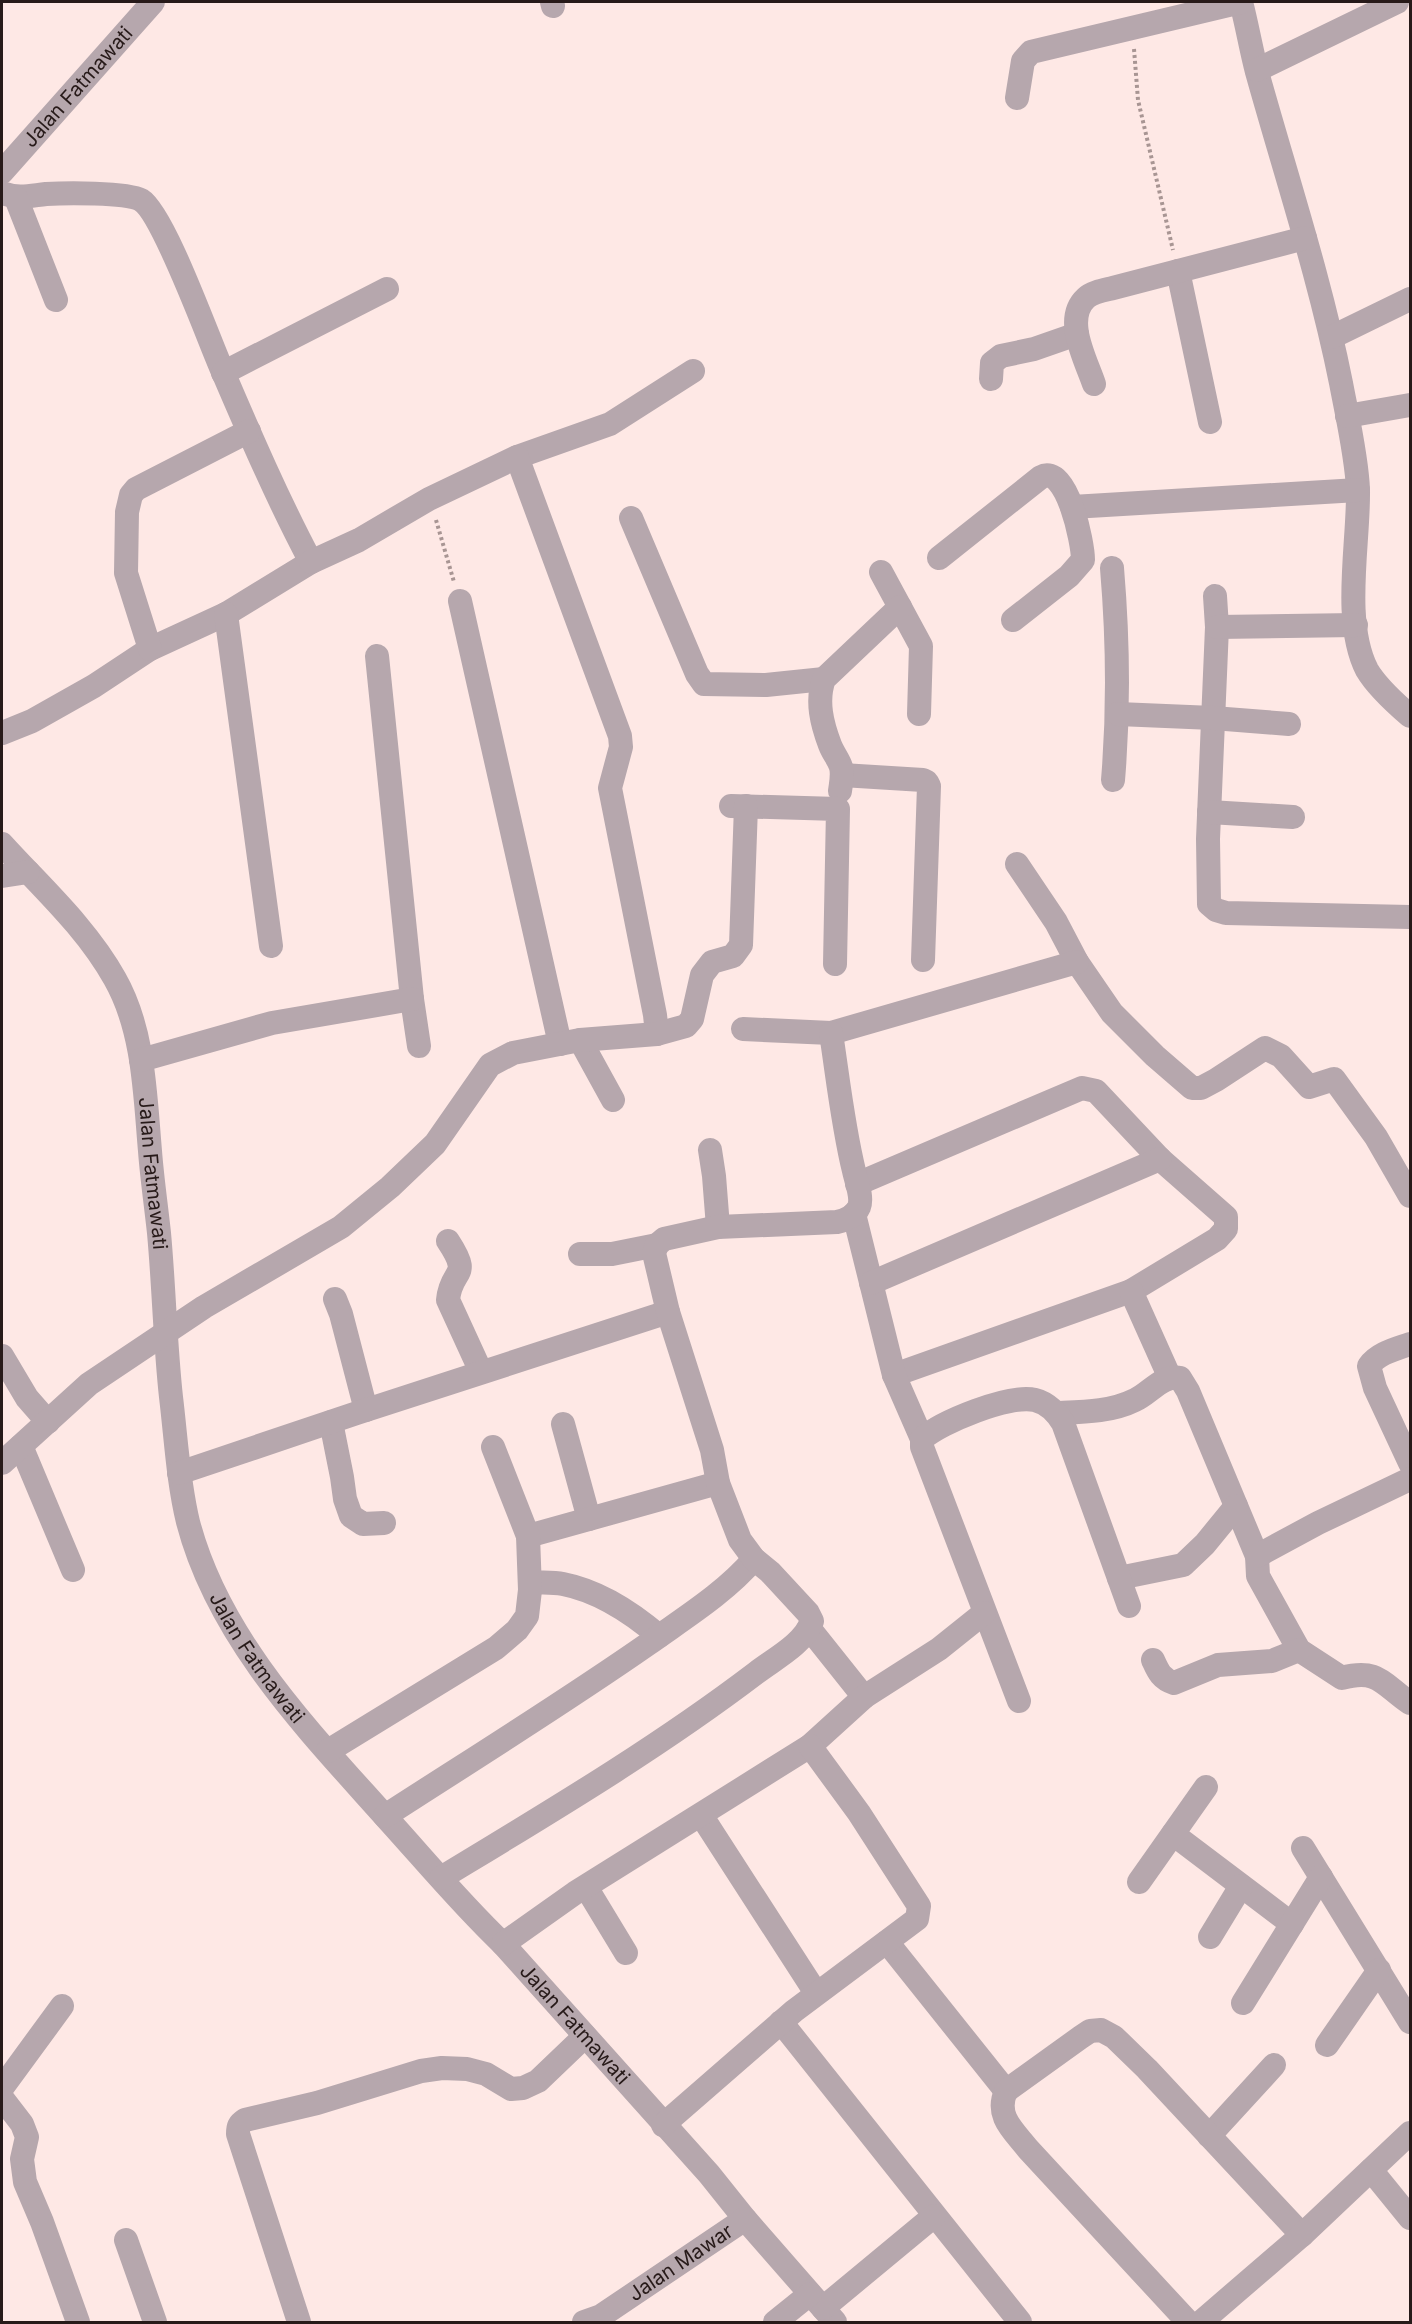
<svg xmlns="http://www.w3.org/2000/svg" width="1412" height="2324" font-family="Inter,sans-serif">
	<rect width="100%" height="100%" fill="#fee8e5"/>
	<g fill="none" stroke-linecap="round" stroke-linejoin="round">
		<!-- path -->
		<path stroke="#a89593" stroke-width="4" stroke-dasharray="3 3" stroke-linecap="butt" d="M1134 49 1138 100 1173 250
			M436 520 454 582"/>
		<!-- minor -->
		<g stroke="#b6a7ad" stroke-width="24">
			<path d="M552 2 553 6"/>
			<path d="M1241 2C1247 25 1251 49 1257 72 1286 176 1320 278 1341 383 1347 415 1357 458 1358 490 1359 543 1342 621 1367 670 1377 687 1396 704 1410 716"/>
			<path d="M1257 70 1397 2"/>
			<path d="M1017 98 1023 61 1031 52 1241 2"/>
			<path id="s1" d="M2 172 153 2"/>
			<path d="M2 193C19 199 28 196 46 194 64 193 126 192 141 200 164 214 209 341 223 372 250 435 279 502 311 562L226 614 150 649 94 686 32 721 2 733"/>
			<path d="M16 198 56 300"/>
			<path d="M1178 271 1210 422"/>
			<path d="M1332 337 1410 299"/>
			<path d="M223 373 387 289"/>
			<path d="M991 379 992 363 1001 356 1034 349 1077 334"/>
			<path d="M1094 384C1086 360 1063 319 1086 298 1092 292 1105 290 1113 288L1305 238"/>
			<path d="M1347 416 1410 405"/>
			<path d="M517 457 610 424 693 371"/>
			<path d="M1072 507 1358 490"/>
			<path d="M631 518 697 674 704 684 766 685 824 679"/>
			<path d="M939 558 1041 477C1067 463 1083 543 1083 560L1069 576 1013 620"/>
			<path d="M311 562 359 540 429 499 517 457 620 736 621 747 610 788 655 1015 657 1034"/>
			<path d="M1112 568C1118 639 1119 709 1113 780"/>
			<path d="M881 572 921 646 919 714"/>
			<path d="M1215 596 1217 627 1208 839 1209 904 1216 910 1226 913 1410 917"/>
			<path d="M460 601 560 1044"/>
			<path d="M226 614 271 946"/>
			<path d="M1217 627 1356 625"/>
			<path d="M150 649 126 573 127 512 131 495 136 489 249 431"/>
			<path d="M377 656 412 999 419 1046"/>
			<path d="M1118 714 1213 718 1289 724"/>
			<path d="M842 775 923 780 927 782 929 786 923 960"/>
			<path d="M840 791C841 783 843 775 841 767 839 760 833 753 830 745 822 724 816 701 824 679L900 607"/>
			<path d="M731 806 838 809 835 964"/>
			<path d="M1209 812 1293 817"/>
			<path id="s2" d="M2 844C41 887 86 927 115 979 144 1030 145 1094 150 1151 152 1178 156 1205 159 1233 164 1287 165 1342 171 1397 176 1438 178 1481 188 1522 219 1641 312 1734 391 1823 428 1864 463 1906 503 1944L709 2174 745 2219 835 2322"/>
			<path d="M1017 864 1056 922 1077 962 1112 1013 1155 1056 1192 1088H1201L1216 1080 1265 1048 1281 1056 1309 1087 1334 1079 1376 1137 1410 1196"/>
			<path d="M2 876 28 872"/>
			<path d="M743 1029 831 1033 1077 962"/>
			<path d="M580 1040 613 1100"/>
			<path d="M141 1060 272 1023 412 999"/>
			<path d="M710 1150 714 1176 718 1227"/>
			<path d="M857 1184 1082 1088 1096 1091 1160 1159 1226 1217V1229L1217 1239 1131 1291 894 1375"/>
			<path d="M854 1214 894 1375 922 1439"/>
			<path d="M448 1241C473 1279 451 1267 448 1300L481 1372"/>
			<path d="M580 1254H612L657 1245"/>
			<path d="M871 1283 1160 1159"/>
			<path d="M1131 1291 1170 1378"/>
			<path d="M335 1299 341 1314 366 1410"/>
			<path d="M1410 1344C1396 1349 1378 1353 1369 1366L1375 1388 1410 1463"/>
			<path d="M2 1356 27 1398 48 1422"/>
			<path d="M1057 1413C1083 1412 1111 1412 1135 1400 1149 1394 1163 1374 1180 1378L1188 1391 1257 1556 1258 1576 1299 1650 1342 1678C1379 1668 1383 1685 1410 1703"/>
			<path d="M331 1422 342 1477 345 1499 351 1516 363 1524 384 1523"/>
			<path d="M563 1424 589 1519"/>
			<path d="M21 1446 73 1570"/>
			<path d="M2 1463 89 1384 204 1307 341 1227 390 1187 435 1144 490 1065 513 1053 580 1040 657 1034 686 1026 692 1019 702 975 712 962 733 956 741 945 746 806"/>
			<path d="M179 1473 357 1413 668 1312"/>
			<path d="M528 1536 718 1483"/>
			<path d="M1257 1556 1318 1523 1410 1479"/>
			<path d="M1119 1578 1183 1565 1205 1544 1236 1506"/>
			<path d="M530 1582C541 1583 552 1582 563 1584 599 1591 632 1613 659 1636"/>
			<path d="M809 1628 864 1697"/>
			<path d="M1153 1660C1158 1671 1161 1679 1174 1683L1218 1665 1272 1661 1299 1650"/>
			<path d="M1019 1701 922 1447V1439C941 1422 1009 1394 1035 1400 1047 1403 1057 1413 1063 1423L1129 1606"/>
			<path d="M328 1751 496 1648 517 1630 527 1616 530 1590 528 1536 493 1447"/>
			<path d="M701 1815 816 1993"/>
			<path d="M385 1816C473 1759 562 1704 648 1644 684 1618 725 1593 754 1559"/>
			<path d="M1173 1834 1292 1924"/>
			<path d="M1303 1848 1410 2022"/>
			<path d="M441 1878C548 1813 656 1749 756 1673 774 1659 804 1644 812 1621L808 1613 770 1572 754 1559 740 1540 718 1483 712 1450 668 1312 654 1253 657 1245 664 1239 718 1227 837 1222C846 1220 855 1216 859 1207 863 1197 856 1181 854 1171 843 1126 838 1079 831 1033"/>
			<path d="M1139 1882 1206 1787"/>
			<path d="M586 1887 626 1953"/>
			<path d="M1210 1937 1241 1886"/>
			<path d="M887 1942 1006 2091"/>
			<path d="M503 1944 575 1893 810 1746 864 1697 939 1649 984 1613"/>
			<path d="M1243 2003 1321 1877"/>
			<path d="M781 2022 1020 2322"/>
			<path d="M1327 2045 1379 1970"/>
			<path d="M2 2088 62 2006"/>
			<path d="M2 2098 22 2124 27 2137 22 2159 25 2182 42 2222 78 2322"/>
			<path d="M663 2125 794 2011 917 1919 919 1906 859 1813 810 1746"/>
			<path d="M1209 2136 1274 2065"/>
			<path d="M1371 2170 1410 2218"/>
			<path d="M126 2240 155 2322"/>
			<path d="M823 2308 934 2216"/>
			<path d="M299 2322 238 2134C238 2126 239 2124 245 2120L317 2103 421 2071 442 2068 467 2069 486 2074 511 2089 523 2088 538 2081 585 2036"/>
			<path id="s3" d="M584 2322 601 2316 745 2219"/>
			<path d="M775 2322 810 2294"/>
			<path d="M1188 2322 1028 2149C1013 2130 995 2116 1006 2091L1081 2037 1090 2031 1101 2030 1114 2037 1147 2069 1302 2235"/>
			<path d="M1201 2322 1302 2235 1410 2133"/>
		</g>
	</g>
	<g text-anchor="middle" stroke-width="4.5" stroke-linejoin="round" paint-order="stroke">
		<!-- street labels -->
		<g font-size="20" fill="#271a19" stroke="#fee8e5">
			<text dy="7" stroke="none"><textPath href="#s1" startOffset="114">Jalan Fatmawati</textPath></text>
			<text dy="7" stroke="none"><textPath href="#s2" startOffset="376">Jalan Fatmawati</textPath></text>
			<text dy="7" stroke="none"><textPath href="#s2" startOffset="880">Jalan Fatmawati</textPath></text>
			<text dy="7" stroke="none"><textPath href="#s2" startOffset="1366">Jalan Fatmawati</textPath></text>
			<text dy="7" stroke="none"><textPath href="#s3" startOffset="114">Jalan Mawar</textPath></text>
		</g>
	</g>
	<!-- border -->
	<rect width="1412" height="2324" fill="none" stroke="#271a19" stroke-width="6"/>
</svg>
